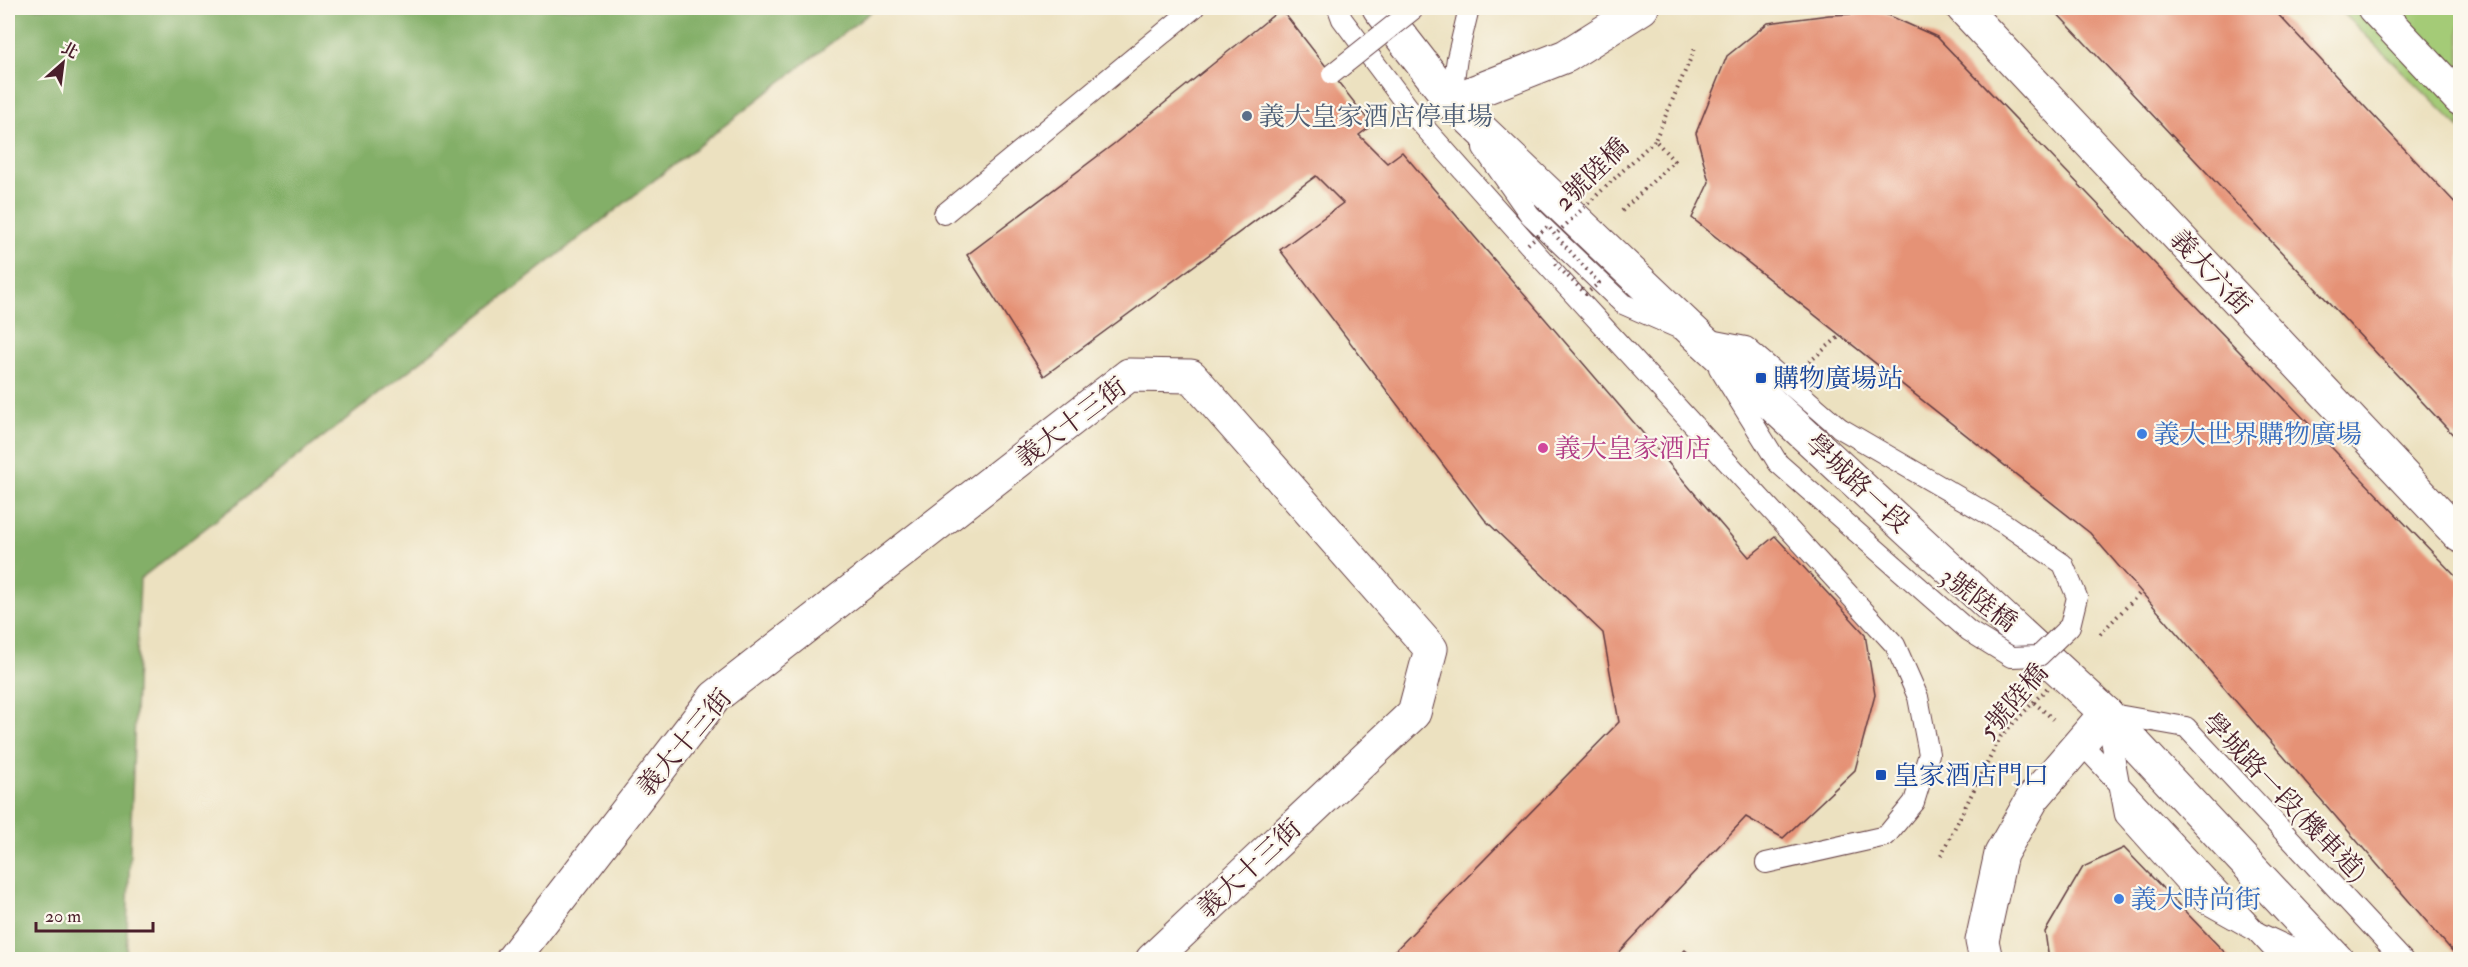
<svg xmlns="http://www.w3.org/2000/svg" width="2468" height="967" font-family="'IM FELL Double Pica','Noto Serif TC',serif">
	<rect width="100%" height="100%" fill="#fbf7ec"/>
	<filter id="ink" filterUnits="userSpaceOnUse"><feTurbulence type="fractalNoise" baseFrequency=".0167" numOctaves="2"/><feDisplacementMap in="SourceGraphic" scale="12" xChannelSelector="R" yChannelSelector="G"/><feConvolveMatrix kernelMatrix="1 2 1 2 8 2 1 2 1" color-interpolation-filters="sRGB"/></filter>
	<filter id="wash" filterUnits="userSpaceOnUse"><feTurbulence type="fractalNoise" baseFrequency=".008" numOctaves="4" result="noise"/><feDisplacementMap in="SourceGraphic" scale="24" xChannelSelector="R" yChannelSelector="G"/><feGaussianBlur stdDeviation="1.35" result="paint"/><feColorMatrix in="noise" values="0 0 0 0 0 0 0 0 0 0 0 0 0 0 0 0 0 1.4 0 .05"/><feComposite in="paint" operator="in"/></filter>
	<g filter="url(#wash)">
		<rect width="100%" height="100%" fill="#ece1c0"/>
		<!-- green -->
		<path fill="#a4cb77" stroke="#777551" stroke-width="1.5" d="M2338 8H2460V128Z"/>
		<!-- forest -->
		<path fill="#83af68" stroke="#66674a" stroke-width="1.5" d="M8 8H876L140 579 126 959H8Z"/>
		<g id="blocks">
			<!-- building -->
			<path fill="#e59276" d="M2052 8H2272L2460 208V442Z
				M1281 9 1372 125 1359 135 1387 163 1402 152 1749 557 1775 536 1865 634 1875 695 1855 770 1783 838 1746 817 1612 960H1386L1619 722 1603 633 1485 520 1280 250 1343 203 1316 176 1044 376 967 255 1115 143Z
				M1883 13 1937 37 2460 581V960L2090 533 1692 218 1709 182 1696 133 1727 56 1768 23 1829 15Z
				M2124 848 2232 960H2049L2045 932 2083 867Z
				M1685 950 1697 960H1675Z"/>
		</g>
	</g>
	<g filter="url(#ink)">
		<use href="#blocks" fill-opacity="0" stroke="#623c41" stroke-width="1.5"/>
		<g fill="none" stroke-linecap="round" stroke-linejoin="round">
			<defs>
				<path id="lane" d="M1338 8 1342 19 1417 119
					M1451 101 1417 119 1536 253 1895 645 1918 697 1929 754 1914 802 1886 836 1766 863
					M1451 101 1457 58 1469 8
					M1483 148 1530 215 1623 304 1678 328
					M944 214 1194 8
					M1705 339 1746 347 1840 428
					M1719 368 1778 463
					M2080 742 2283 960
					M2317 960 2259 933 2202 901 2125 815 2106 713 2186 727 2403 960"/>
				<path id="street" d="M1963 8 2460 536
					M2374 8 2460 99
					M1451 101 1566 56 1642 8
					M512 960 715 697 1129 375 1191 376 1431 649 1414 713 1152 960
					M1986 960 1982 941 2001 854 2033 798 2106 713"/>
				<path id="secondary" d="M1379 8 1451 101 1700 338 2106 713 2337 960"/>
			</defs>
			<!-- lane casing -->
			<use href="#lane" stroke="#623c41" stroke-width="22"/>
			<!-- street casing -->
			<use href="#street" stroke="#623c41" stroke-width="35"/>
			<!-- secondary casing -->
			<use href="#secondary" stroke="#623c41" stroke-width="35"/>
			<!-- path -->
			<path stroke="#623c41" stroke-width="4" stroke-dasharray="1.5 4.5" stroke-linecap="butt" d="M1622 211 1674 161 1655 140 1696 46
				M1809 362 1840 336
				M2016 687 2053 719"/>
			<!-- lane -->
			<use href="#lane" stroke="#fff" stroke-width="20"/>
			<!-- street -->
			<use href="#street" stroke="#fff" stroke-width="33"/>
			<!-- secondary -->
			<use href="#secondary" stroke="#fff" stroke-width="33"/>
			<defs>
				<path id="lane-bridge" d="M1332 74 1415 8
					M1778 463 1969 631 2011 657 2039 656 2070 626 2077 597 2063 564 2005 524 1840 428"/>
			</defs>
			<!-- lane-bridge casing -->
			<use href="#lane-bridge" stroke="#623c41" stroke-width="22" stroke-linecap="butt"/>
			<!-- path-bridge -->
			<path stroke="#623c41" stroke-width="4" stroke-dasharray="1.5 4.5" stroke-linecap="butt" d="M1528 244 1548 226 1555 235 1655 140
				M1555 264 1586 294 1599 283 1555 235
				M2100 634 2141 592
				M1941 855 2001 736 2050 685"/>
			<!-- lane-bridge -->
			<use href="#lane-bridge" stroke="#fff" stroke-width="20"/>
		</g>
	</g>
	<!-- markers -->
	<circle fill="#5c6f8a" stroke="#fbf7ec" stroke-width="2" cx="1247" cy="116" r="6"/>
	<g fill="#1a4fb4" stroke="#fbf7ec" stroke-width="2">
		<rect x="1755" y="372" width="12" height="12" rx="3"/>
		<rect x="1875" y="769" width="12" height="12" rx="3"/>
	</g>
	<g fill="#3f7fe0" stroke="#fbf7ec" stroke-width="2">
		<circle cx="2142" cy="434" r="6"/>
		<circle cx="2119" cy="899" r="6"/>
	</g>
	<circle fill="#d1479c" stroke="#fbf7ec" stroke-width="2" cx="1543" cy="448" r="6"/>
	<g text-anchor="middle" stroke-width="4.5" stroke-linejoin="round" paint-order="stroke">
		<!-- service labels -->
		<g font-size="26" fill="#4e5e75" stroke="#fbf7ec" text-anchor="start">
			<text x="1259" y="125">義大皇家酒店停車場</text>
		</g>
		<!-- street labels -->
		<g font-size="26" fill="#4a1f2b" stroke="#fbf7ec">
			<text transform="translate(1591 174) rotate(-44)" y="9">2號陸橋</text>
			<text transform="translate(2211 272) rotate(47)" y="9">義大六街</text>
			<text transform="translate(1071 422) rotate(-37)" y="9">義大十三街</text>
			<text transform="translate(1858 483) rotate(43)" y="9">學城路一段</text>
			<text transform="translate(1979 599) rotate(37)" y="9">3號陸橋</text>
			<text transform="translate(2013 701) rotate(-49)" y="9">5號陸橋</text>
			<text transform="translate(684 742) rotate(-50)" y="9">義大十三街</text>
			<text transform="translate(2285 797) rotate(46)" y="9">學城路一段(機車道)</text>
			<text transform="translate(1249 868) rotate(-43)" y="9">義大十三街</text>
		</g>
		<!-- transit labels -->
		<g font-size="26" fill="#164399" stroke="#fbf7ec" text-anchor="start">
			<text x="1773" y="387">購物廣場站</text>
			<text x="1893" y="784">皇家酒店門口</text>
		</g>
		<!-- shop labels -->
		<g font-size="26" fill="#366cbe" stroke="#fbf7ec" text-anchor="start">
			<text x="2154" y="443">義大世界購物廣場</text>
			<text x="2131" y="908">義大時尚街</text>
		</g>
		<!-- hotel labels -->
		<g font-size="26" fill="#b23c85" stroke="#fbf7ec" text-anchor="start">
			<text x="1555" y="457">義大皇家酒店</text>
		</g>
	</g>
	<!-- margin -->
	<rect width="2468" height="967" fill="none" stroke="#fbf7ec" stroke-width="30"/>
	<!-- north arrow -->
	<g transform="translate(63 63) rotate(28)" stroke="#fbf7ec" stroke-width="4.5" paint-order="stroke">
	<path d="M0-4.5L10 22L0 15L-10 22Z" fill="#4a1f2b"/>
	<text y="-9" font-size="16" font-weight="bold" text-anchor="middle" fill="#4a1f2b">北</text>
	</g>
	<!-- scale -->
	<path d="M36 922v9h117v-9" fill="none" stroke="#4a1f2b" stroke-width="3"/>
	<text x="45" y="922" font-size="18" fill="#4a1f2b" stroke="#fbf7ec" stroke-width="4.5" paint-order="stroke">20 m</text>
</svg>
